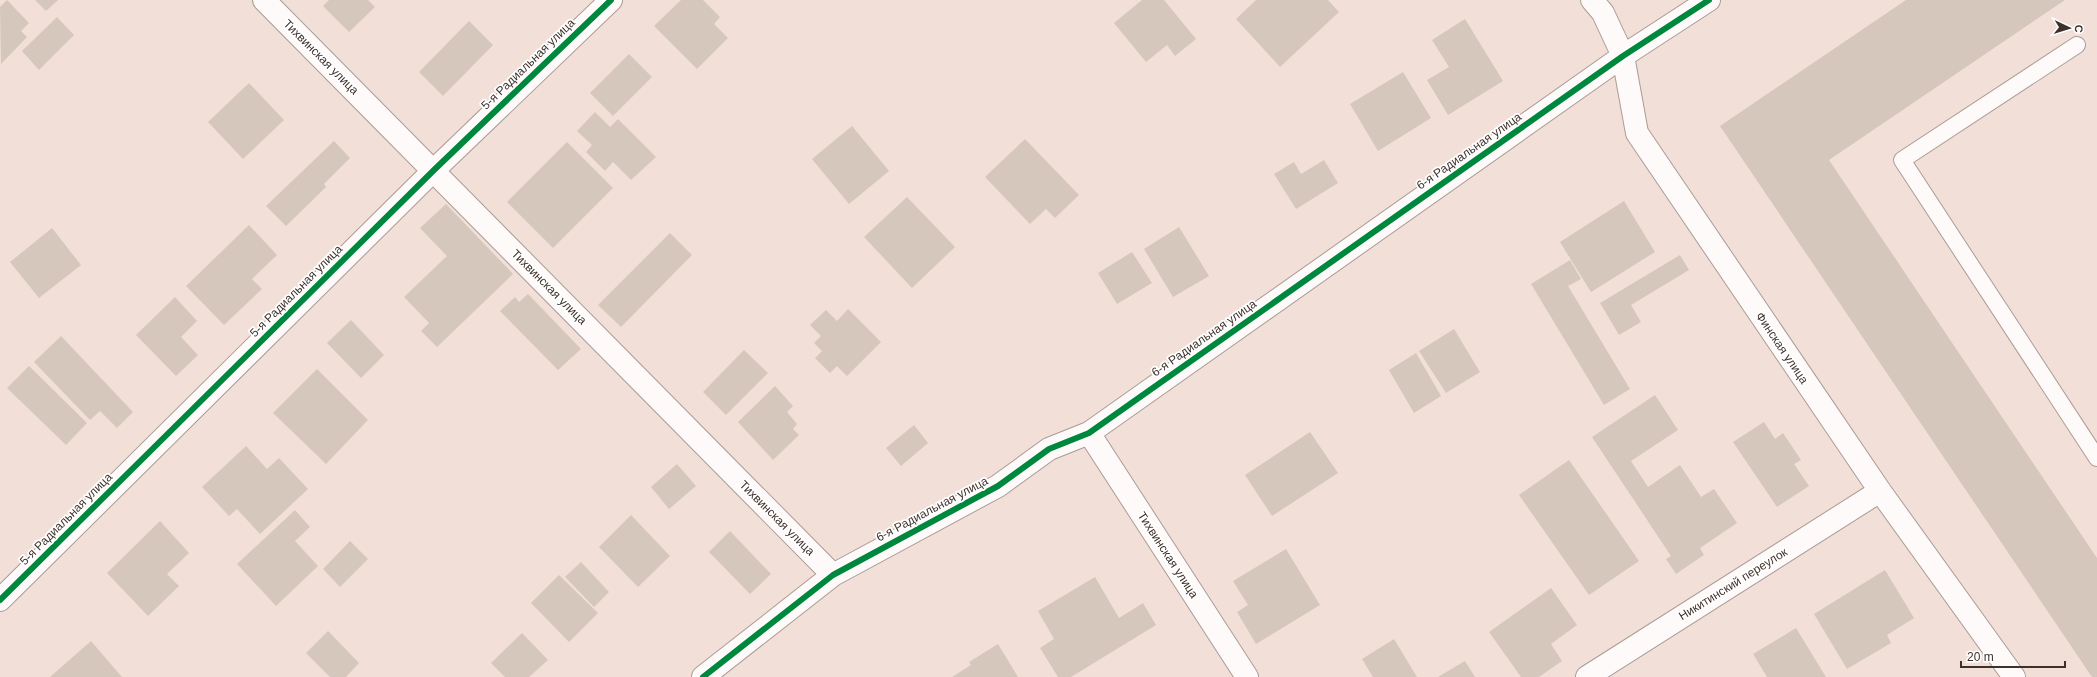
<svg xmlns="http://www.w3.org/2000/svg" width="2097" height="677" font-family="Helvetica,sans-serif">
	<rect width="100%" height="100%" fill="#f2dfd8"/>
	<!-- building -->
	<path fill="#d6c7bc" d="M7 0 29 23 21 31 27 37 1 64 0 7Z
		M35 0H58L46 11Z
		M329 0H368L375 7 349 32 323 6Z
		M681 0H703L720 17 714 24 728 38 697 69 654 26Z
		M1142 0H1164L1196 39 1175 56 1167 45 1146 62 1114 23Z
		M1256 0H1328L1339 12 1280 67 1236 19Z
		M1906 0H2065L1829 160 2097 558V677H2092L1720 126Z
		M57 17 74 35 39 70 22 51Z
		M1465 19 1503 81 1448 115 1427 80 1449 67 1432 40Z
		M469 21 493 45 443 96 419 72Z
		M629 54 652 77 613 116 590 93Z
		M1403 72 1431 118 1378 151 1350 104Z
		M249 83 284 120 243 159 208 122Z
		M595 112 610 127 618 119 656 157 631 180 613 162 605 171 586 152 592 145 577 131Z
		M852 126 889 171 849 204 812 159Z
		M1025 139 1079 195 1055 218 1046 209 1030 224 985 177Z
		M334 141 350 158 324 184 326 187 286 226 266 206Z
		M567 142 613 188 553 248 507 202Z
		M1324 160 1338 183 1296 209 1274 174 1294 162 1301 174Z
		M907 197 955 247 912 288 864 237Z
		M1624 201 1655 252 1591 292 1560 242Z
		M446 204 513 274 437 347 421 331 429 323 404 297 447 256 420 228Z
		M249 225 277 255 252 279 262 289 224 325 186 286Z
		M1179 227 1209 276 1173 297 1144 249Z
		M52 228 81 265 39 298 10 262Z
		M670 233 692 255 621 327 598 305Z
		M1132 252 1152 283 1117 304 1098 273Z
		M1680 255 1689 270 1631 305 1641 322 1619 335 1600 303Z
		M1570 260 1581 279 1568 286 1630 389 1604 405 1531 284Z
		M528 294 581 349 558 370 500 311 515 297 519 302Z
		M175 297 197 321 181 337 198 355 176 376 136 335Z
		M848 309 881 342 847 376 837 366 830 373 815 358 822 351 814 343 821 336 810 325 826 310 837 321Z
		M351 320 384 355 361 378 327 343Z
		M1454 329 1480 372 1446 393 1419 351Z
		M61 336 133 412 117 428 100 411 90 420 34 362Z
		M744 350 768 373 726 415 703 392Z
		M1416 353 1441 396 1414 413 1389 370Z
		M29 366 87 423 66 445 7 388Z
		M317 369 368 420 326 464 273 413Z
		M775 386 793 406 787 412 797 424 793 429 799 435 773 460 738 422Z
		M1655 395 1678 430 1631 461 1648 487 1680 465 1701 497 1714 489 1737 523 1700 548 1704 555 1676 574 1666 559 1671 556 1592 437Z
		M1764 422 1775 439 1783 433 1801 460 1794 464 1809 486 1777 507 1733 442Z
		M914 425 928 443 901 466 886 448Z
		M1310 432 1338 473 1272 516 1245 475Z
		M246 446 267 469 279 458 308 489 260 534 237 509 229 516 202 487Z
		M1569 460 1639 561 1589 595 1519 495Z
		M677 464 696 486 669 509 651 487Z
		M295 510 310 527 295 541 318 566 276 606 237 564Z
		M631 515 670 556 638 587 599 547Z
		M160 521 189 553 167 574 179 586 148 616 107 573Z
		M730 531 771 574 750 594 709 552Z
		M350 541 368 559 340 587 323 569Z
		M1286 549 1320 605 1256 644 1237 612 1248 605 1233 581Z
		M581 562 609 592 594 607 565 577Z
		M1885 570 1914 618 1887 635 1891 643 1847 669 1814 614Z
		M559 575 598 613 569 642 531 603Z
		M1095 577 1119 618 1143 603 1156 625 1071 677H1058L1040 648 1054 639 1038 611Z
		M1551 588 1577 625 1551 644 1562 661 1539 677H1521L1489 632Z
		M1796 628 1826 677H1767L1753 654Z
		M328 631 359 663 346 677H330L306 653Z
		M522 633 548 660 529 677H505L491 663Z
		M1394 639 1417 677H1373L1362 659Z
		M91 641 122 677H50Z
		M998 644 1018 677H952L971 665 969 662Z
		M1465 661 1475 677H1438Z"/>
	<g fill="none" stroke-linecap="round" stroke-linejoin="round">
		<defs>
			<path id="lane" d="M2077 45 1902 160 2097 458"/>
			<path id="street" d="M264 0 833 575
				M1592 0 1603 13 1623 56 1637 133 1880 491 2014 677
				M1089 433 1247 677
				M0 600 434 170 611 0
				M703 677 833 575 998 486 1049 449 1089 433 1623 56 1709 0
				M1587 677 1880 491"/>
		</defs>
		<!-- lane casing -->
		<use href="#lane" stroke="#aa9c97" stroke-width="18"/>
		<!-- street casing -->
		<use href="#street" stroke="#aa9c97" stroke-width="24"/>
		<!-- lane -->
		<use href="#lane" stroke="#fdfaf9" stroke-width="16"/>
		<!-- street -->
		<use href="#street" stroke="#fdfaf9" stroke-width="22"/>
		<defs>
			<path id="cycleway" d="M0 600 434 170 611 0
				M703 677 833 575 998 486 1049 449 1089 433 1623 56 1709 0"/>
		</defs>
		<!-- cycleway casing -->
		<use href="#cycleway" stroke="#fff" stroke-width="8"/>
		<!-- cycleway -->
		<use href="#cycleway" stroke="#00873e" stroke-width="6"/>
	</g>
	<g text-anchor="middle" stroke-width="3.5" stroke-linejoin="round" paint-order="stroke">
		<!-- street labels -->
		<g font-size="12" fill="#3e312c" stroke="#fff">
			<text transform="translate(321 57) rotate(45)" y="4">Тихвинская улица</text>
			<text transform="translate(528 64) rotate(-44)" y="4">5-я Радиальная улица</text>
			<text transform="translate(1469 151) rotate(-35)" y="4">6-я Радиальная улица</text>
			<text transform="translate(549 287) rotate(45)" y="4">Тихвинская улица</text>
			<text transform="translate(296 291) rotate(-45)" y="4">5-я Радиальная улица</text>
			<text transform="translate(1204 338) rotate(-35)" y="4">6-я Радиальная улица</text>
			<text transform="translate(1782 348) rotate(56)" y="4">Финская улица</text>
			<text transform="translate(932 509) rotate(-28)" y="4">6-я Радиальная улица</text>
			<text transform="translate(777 518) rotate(45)" y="4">Тихвинская улица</text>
			<text transform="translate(66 519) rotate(-45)" y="4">5-я Радиальная улица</text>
			<text transform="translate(1168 555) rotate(57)" y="4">Тихвинская улица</text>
			<text transform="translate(1733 584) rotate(-32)" y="4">Никитинский переулок</text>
		</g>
	</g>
	<!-- north arrow -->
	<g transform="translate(2069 28) rotate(94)" stroke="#ffffff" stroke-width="3" paint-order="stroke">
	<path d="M0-3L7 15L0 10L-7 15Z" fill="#3e312c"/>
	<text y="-6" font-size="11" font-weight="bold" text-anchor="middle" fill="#3e312c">С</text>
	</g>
	<!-- scale -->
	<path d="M1961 661v6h104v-6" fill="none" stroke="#3e312c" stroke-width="2"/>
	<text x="1967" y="661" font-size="12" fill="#3e312c" stroke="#ffffff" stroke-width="3" paint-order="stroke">20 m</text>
</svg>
